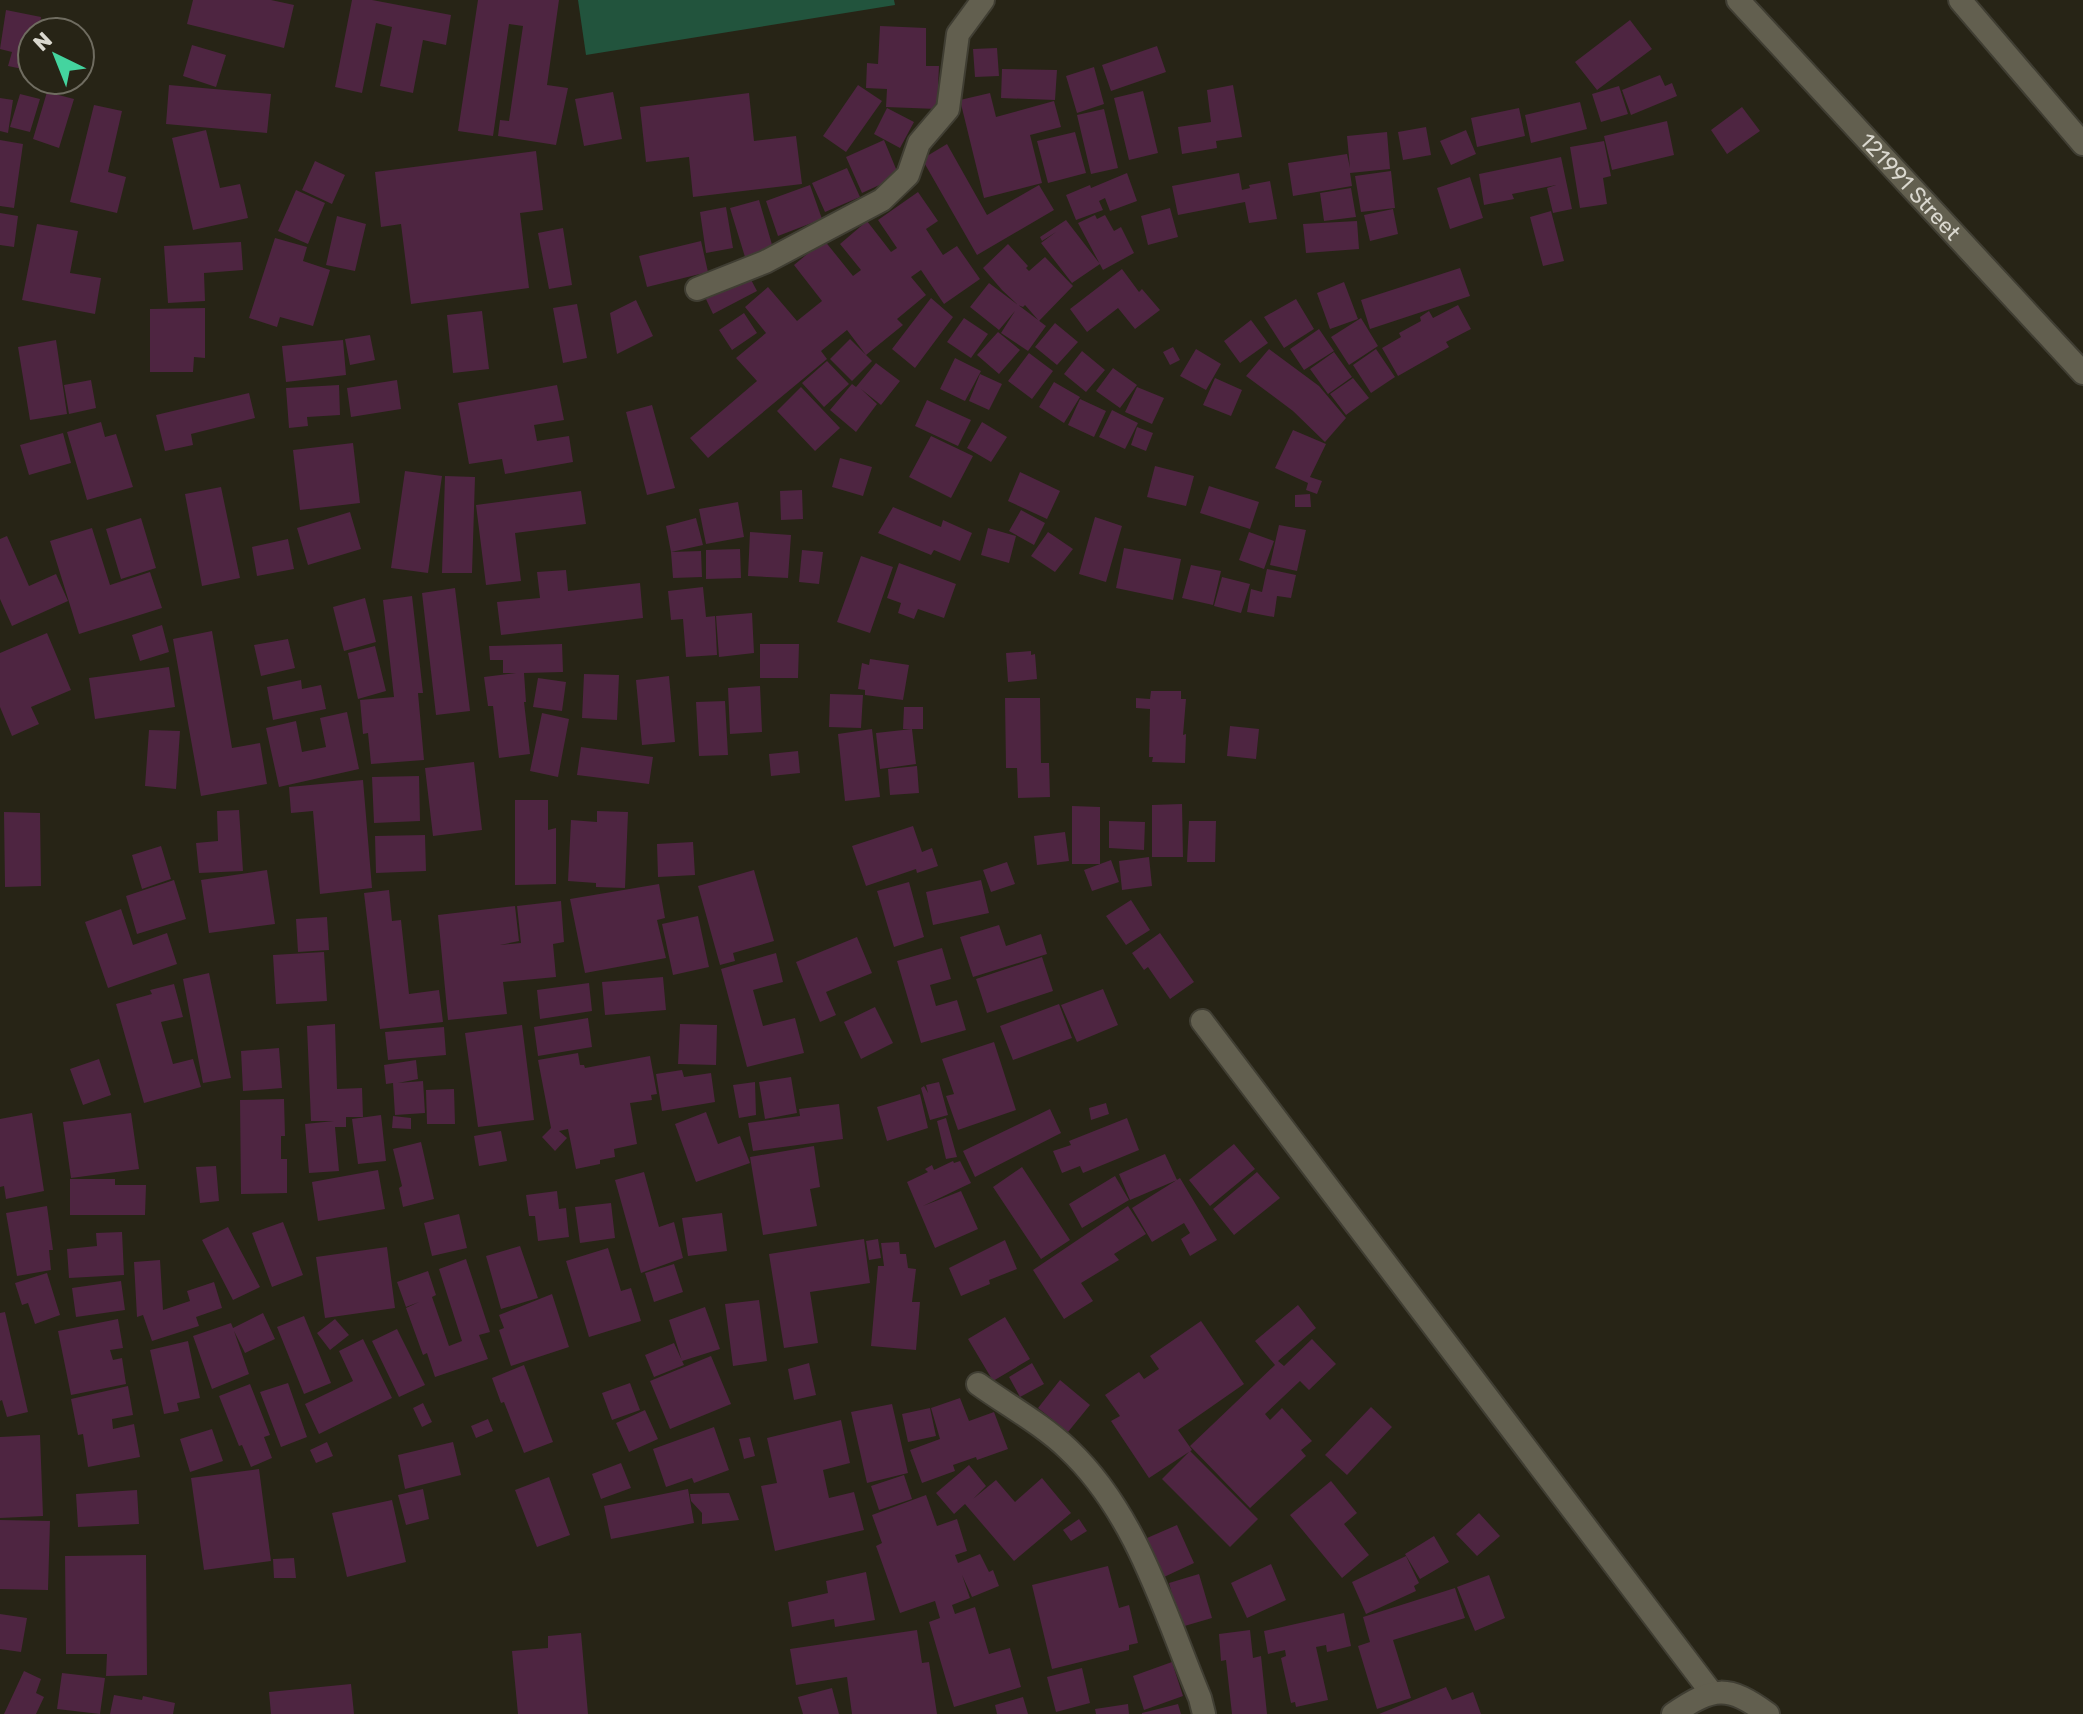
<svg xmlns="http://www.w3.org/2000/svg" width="2083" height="1714" font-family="Rubik,sans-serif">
	<rect width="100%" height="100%" fill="#272416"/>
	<!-- green -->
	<path fill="#22543d" d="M578 0H894L895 5 586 55Z"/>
	<!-- building -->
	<path fill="#4e2541" d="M193 0H271L294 5 284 48 187 24Z
		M352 0H372L451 15 446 45 423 40 413 93 380 86 392 27 376 23 362 93 335 87Z
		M478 0H559L547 85 568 88 556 145 498 136 500 120 509 121 523 26 509 24 493 136 458 131Z
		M6 10 41 17 39 32H32V71L8 66 12 52 0 49Z
		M1630 20 1652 49 1597 90 1575 62Z
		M880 26 926 28V66H939L937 109 886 107 887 89 866 88 867 63 878 64Z
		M80 37 88 38 84 72 80 71Z
		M192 45 226 55 216 87 183 76Z
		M1157 46 1166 72 1111 91 1102 65Z
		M997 48 999 76 975 77 973 49Z
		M1094 67 1104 104 1077 113 1066 76Z
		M1002 69 1057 70 1055 100 1001 98Z
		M1660 75 1665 86 1672 83 1677 96 1631 115 1622 90Z
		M169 85 271 94 267 133 166 124Z
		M858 85 882 101 846 152 823 136Z
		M1233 85 1242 137 1216 141 1217 148 1182 154 1178 127 1211 122 1207 90Z
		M1619 86 1628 114 1601 122 1592 94Z
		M1143 91 1158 153 1129 160 1114 98Z
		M47 92 74 99 59 148 33 139Z
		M613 92 622 139 584 146 575 99Z
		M749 93 754 141 796 136 802 184 693 197 689 157 646 162 640 107Z
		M990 93 996 117 1054 101 1061 127 1030 135 1042 183 984 198 960 100Z
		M20 94 40 99 30 132 10 127Z
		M0 98 13 100 8 133 0 131Z
		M1580 102 1587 129 1531 143 1525 115Z
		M94 105 122 111 108 172 126 177 117 213 70 202Z
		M1742 107 1760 131 1727 154 1711 130Z
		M887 108 914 122 900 148 874 134Z
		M1519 108 1525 136 1477 147 1471 118Z
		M1104 109 1118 168 1091 174 1077 115Z
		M1667 121 1674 155 1612 170 1604 136Z
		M1426 127 1431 155 1403 160 1398 132Z
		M206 130 220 188 240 184 248 218 193 230 172 138Z
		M1466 130 1476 154 1451 165 1440 141Z
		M1075 132 1086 173 1048 183 1037 141Z
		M1387 132 1390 169 1350 173 1352 186 1293 196 1288 163 1347 154 1350 168 1347 136Z
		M0 140 23 144 14 208 0 206Z
		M884 140 899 176 862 193 846 157Z
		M1604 141 1611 176 1603 178 1607 204 1580 208 1570 147Z
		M947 144 987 215 1039 185 1054 210 977 255 922 159Z
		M536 151 543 210 520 213 529 288 411 304 401 224 381 227 375 172Z
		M1561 157 1572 209 1553 213 1547 188 1556 185 1512 194 1514 199 1484 205 1479 174Z
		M315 161 345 175 332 204 302 190Z
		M847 168 860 197 825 212 812 183Z
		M1391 171 1395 208 1361 212 1355 176Z
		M1127 173 1137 201 1110 211 1105 198 1099 201 1103 210 1076 220 1066 195 1090 185 1091 188Z
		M1239 173 1242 190 1250 188 1249 185 1270 181 1277 219 1249 223 1245 202 1178 215 1172 186Z
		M1470 177 1483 218 1450 229 1437 188Z
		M810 185 822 219 778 236 766 201Z
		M1351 188 1356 217 1324 221 1320 193Z
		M296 190 325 203 308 244 278 231Z
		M918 192 938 221 926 229 943 255 957 246 980 279 944 304 921 270 911 277 926 295 897 319 903 325 866 355 847 330 821 351 827 359 708 458 690 438 757 381 736 358 766 333 745 307 768 287 797 321 822 301 794 265 824 240 853 276 861 270 840 244 867 221 891 252 897 248 878 220Z
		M759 200 773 248 745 257 730 208Z
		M726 207 733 248 706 253 700 212Z
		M1170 208 1178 237 1148 245 1141 216Z
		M1393 209 1398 234 1370 241 1364 215Z
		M1551 211 1564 261 1543 266 1530 217Z
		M0 213 18 216 14 247 0 245Z
		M1095 215 1097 219 1105 215 1114 231 1121 227 1134 253 1103 270 1078 223Z
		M337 216 366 224 355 271 326 265Z
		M1066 220 1100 264 1072 283 1041 243 1056 232 1042 241 1040 237Z
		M1357 221 1359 249 1306 253 1303 224Z
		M37 224 78 231 70 273 101 278 95 314 22 300Z
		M563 228 572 285 549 289 538 233Z
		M275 238 307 247 303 261 330 270 313 326 280 317 277 327 249 318Z
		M701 241 708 272 647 287 639 256Z
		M241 242 243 270 204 273 205 301 168 303 164 246Z
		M1008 244 1028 266 1026 268 1029 271 1045 257 1073 286 1039 321 1025 305 1023 307 1018 305 1002 290 983 268Z
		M1460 268 1470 296 1370 329 1361 300Z
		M1122 269 1139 292 1142 289 1160 310 1135 329 1118 308 1087 332 1070 309Z
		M748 274 757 291 713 314 705 297Z
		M1344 282 1358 319 1330 329 1317 293Z
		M989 283 1046 326 1028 351 1001 333 1015 311 999 330 970 307Z
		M931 298 953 317 915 368 892 349Z
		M1296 299 1314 329 1284 348 1264 317Z
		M636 300 653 336 617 354 610 313Z
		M577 304 587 358 563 363 553 308Z
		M1458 305 1471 329 1446 342 1449 347 1398 376 1382 348 1401 337 1399 333 1421 321 1420 317 1429 311 1433 318Z
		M205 308V358L194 357 193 372H150V309Z
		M482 311 489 369 453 373 447 315Z
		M744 313 757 333 732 350 719 330Z
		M964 318 988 334 971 358 947 342Z
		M1361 318 1378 346 1349 365 1331 337Z
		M1251 320 1268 343 1240 363 1224 341Z
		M1055 323 1078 342 1057 365 1035 347Z
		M1319 329 1334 351 1304 370 1290 349Z
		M998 332 1020 350 999 374 977 355Z
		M370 335 375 360 350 365 345 339Z
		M850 339 872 361 852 381 830 359Z
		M56 340 67 414 30 420 18 347Z
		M343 340 346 375 286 382 282 346Z
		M1173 347 1180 360 1170 365 1163 352Z
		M1196 349 1221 364 1206 390 1180 376Z
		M1269 349 1319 386 1346 418 1325 442 1293 411 1246 376Z
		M1376 349 1395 377 1371 393 1353 365Z
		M1082 351 1105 370 1086 392 1064 374Z
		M1334 352 1352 377 1328 394 1310 369Z
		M1029 353 1053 371 1032 399 1008 381Z
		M955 358 981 371 965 401 940 389Z
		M827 361 849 384 824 407 802 383Z
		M876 363 900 381 881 405 861 389 877 404 856 432 830 410 852 384 856 387Z
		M1113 368 1137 385 1120 408 1096 391Z
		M980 374 1002 384 989 410 969 401Z
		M1215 378 1242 390 1231 416 1203 405Z
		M1353 378 1369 398 1346 415 1330 394Z
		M91 380 96 408 69 414 64 385Z
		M397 380 401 409 351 417 347 388Z
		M1054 382 1080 397 1064 423 1039 407Z
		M339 385 340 415 307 417 308 426 289 428 286 388Z
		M557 385 564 420 534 425 537 441 569 436 573 462 505 474 502 459 469 464 458 403Z
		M801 387 840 428 815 451 777 411Z
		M1137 387 1164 398 1152 424 1125 412Z
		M249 393 255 418 191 434 193 445 165 451 156 415Z
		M1080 399 1106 411 1094 437 1068 425Z
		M927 400 971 420 958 446 915 426Z
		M652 405 675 488 647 495 626 412Z
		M1112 410 1138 423 1125 449 1099 437Z
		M101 422 105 437 116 434 133 487 87 500 67 432Z
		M982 422 1007 437 991 462 967 448Z
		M1137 427 1153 433 1146 451 1131 445Z
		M1293 430 1326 444 1310 477 1322 481 1317 494 1306 490 1308 483 1275 468Z
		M63 433 71 463 29 475 20 445Z
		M931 436 973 456 951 498 909 477Z
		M353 443 360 503 300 510 293 450Z
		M840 458 872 467 863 496 832 487Z
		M1155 466 1194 476 1186 506 1147 497Z
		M405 471 442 476 428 573 391 568Z
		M1020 472 1060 491 1047 519 1008 501Z
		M445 476 475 477 472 573H442Z
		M1209 486 1259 502 1250 529 1200 513Z
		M221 487 240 578 202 586 185 494Z
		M802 490 803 519 781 520 780 491Z
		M581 491 586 524 515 533 521 581 486 585 476 505Z
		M1310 494 1311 507H1295V495Z
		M738 502 744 537 706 544 699 509Z
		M893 507 941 527 943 520 972 533 960 561 934 550 931 555 878 533Z
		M1021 510 1045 523 1034 545 1009 531Z
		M350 512 361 549 308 565 297 528Z
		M1095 517 1122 526 1106 582 1079 574Z
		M141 518 156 568 121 579 106 529Z
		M696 518 703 545 671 552 666 526Z
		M1279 525 1306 530 1297 571 1270 565Z
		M92 528 110 585 150 572 162 608 79 634 50 541Z
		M988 528 1016 536 1009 563 981 555Z
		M750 532 791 535 788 578 748 576Z
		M1048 532 1073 549 1055 572 1031 556Z
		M1249 532 1274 541 1264 569 1239 560Z
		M7 536 29 586 56 574 68 601 12 626 0 599V539Z
		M288 539 294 569 257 576 252 547Z
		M1124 548 1181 559 1173 600 1116 588Z
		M740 549 741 578 706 579V550Z
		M802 550 823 552 819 584 799 582Z
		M701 551 702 577 673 578 671 552Z
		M861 556 893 567 870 633 837 622Z
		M899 563 956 584 944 618 918 609 914 619 898 613 901 603 887 598Z
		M1191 565 1221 571 1213 605 1182 598Z
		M1267 569 1296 575 1291 598 1277 596 1274 617 1247 612 1251 589 1262 592Z
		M566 570 568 591 640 583 643 618 501 635 497 602 540 598 537 572Z
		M1222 577 1250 584 1241 613 1214 606Z
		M703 587 706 617 715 616 717 655 686 657 683 619 671 620 668 591Z
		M455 588 470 711 436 715 422 593Z
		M412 596 423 693H418L424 760 371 764 368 733 363 734 360 700 394 697 383 600Z
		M365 598 376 642 344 651 333 607Z
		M752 613 754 653 719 657 716 616Z
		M162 625 169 652 140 661 132 635Z
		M212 631 232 748 260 743 267 784 201 796 173 639Z
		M47 633 71 690 31 707 39 724 12 736 0 707V653Z
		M288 639 295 668 261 676 254 645Z
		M562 644 563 672 524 673 526 702H524L530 754 499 758 493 706H488L484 677 516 673H503V660H490L489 646Z
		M760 644H799L798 678H760Z
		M375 646 386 691 358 699 348 653Z
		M1031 651V655L1035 654 1037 679 1008 682 1006 653Z
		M870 659 909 665 903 700 865 695V690L858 689 862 663 869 665Z
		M169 667 175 707 95 719 89 678Z
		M584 674 619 675 617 720 582 718Z
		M669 676 675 742 642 745 636 680Z
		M538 678 566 682 562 711 533 707Z
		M301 680 302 689 321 685 326 709 273 720 267 687Z
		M760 686 762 732 730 734 728 688Z
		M1151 691H1181V699H1186L1183 735 1186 734 1185 763 1152 762 1153 757H1149L1150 709 1136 708V698L1150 699Z
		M830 694 863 695 861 728 829 727Z
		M1005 698H1040L1041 763H1049L1050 797 1018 798 1017 768H1006Z
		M725 701 728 755 699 756 696 702Z
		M904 707H923V729H903Z
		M347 712 359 769 279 787 266 728 296 721 302 752 326 747 320 718Z
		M542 713 569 719 558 777 530 771Z
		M1230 726 1259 729 1256 759 1227 756Z
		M872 729 880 797 845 801 838 734Z
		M912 729 916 764 880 769 876 733Z
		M149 730 180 731 176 789 145 786Z
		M581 747 653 757 649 784 577 775Z
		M798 751 800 773 771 776 769 754Z
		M474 762 482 830 433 836 425 768Z
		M917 766 919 793 890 795 888 769Z
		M419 776 420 821 374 823 372 777Z
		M363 780 372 888 320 894 313 811 291 813 289 787Z
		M515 800H548V830L556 828V884L515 885Z
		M1182 804 1183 857H1152V805Z
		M1072 806 1100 807V864H1072Z
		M239 810 243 871 199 873 196 843 218 841 217 811Z
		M597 811 628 812 625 888 596 887V883L568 881 571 820 597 822Z
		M4 812 40 813 41 886 5 887Z
		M1109 821 1145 822 1144 850 1109 848Z
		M1189 821H1216L1215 862H1187Z
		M913 826 922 852 932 848 938 866 917 873 916 869 866 886 852 846Z
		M1065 832 1069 861 1037 865 1034 836Z
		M425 835 426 871 376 873 375 836Z
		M693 842 695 875 658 877 657 844Z
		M161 846 171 879 142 889 132 855Z
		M1149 857 1152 886 1122 890 1119 861Z
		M1111 860 1119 882 1092 891 1084 870Z
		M1007 862 1015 884 991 892 983 870Z
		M267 870 275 924 209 933 201 880Z
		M754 870 774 941 733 953 735 961 720 965 698 886Z
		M174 880 186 919 137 934 126 896Z
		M981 880 989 913 933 925 926 892Z
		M909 882 924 937 894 947 877 891Z
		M659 884 665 918 657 920 666 958 585 973 570 899Z
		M389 890 392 921 401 920 409 994 439 990 443 1022 380 1029 364 893Z
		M1131 900 1150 930 1126 945 1106 916Z
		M561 901 564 942 553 944 556 977 503 982 507 1014 448 1020 438 915 515 906 519 941 500 945 521 943 517 906Z
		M121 909 133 945 167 933 177 964 108 988 85 922Z
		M698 916 709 967 673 975 662 924Z
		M327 917 329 950 298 952 296 919Z
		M999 925 1006 946 1041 934 1047 954 973 977 960 937Z
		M1160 933 1194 982 1170 999 1148 967 1144 970 1132 953Z
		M857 937 872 973 826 992 836 1015 820 1022 796 962Z
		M942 948 951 979 930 985 936 1006 957 1000 966 1030 921 1043 897 961Z
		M324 952 327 1001 276 1004 273 955Z
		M776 953 783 982 753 990 763 1026 795 1018 804 1053 747 1067 721 969Z
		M1042 957 1053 991 987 1013 976 979Z
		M209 973 231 1078 203 1083 183 979Z
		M663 977 666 1010 605 1015 602 982Z
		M589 983 592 1011 540 1019 537 990Z
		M174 984 183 1017 161 1022 173 1064 193 1059 201 1087 144 1103 116 1004 152 994 150 990Z
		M1103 989 1118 1025 1077 1042 1061 1005Z
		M1059 1004 1072 1038 1013 1060 1000 1026Z
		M875 1007 893 1043 861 1059 844 1022Z
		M588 1018 592 1047 538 1056 534 1027Z
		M335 1024 337 1089 362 1088 363 1117H346V1127H335L339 1171 309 1173 305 1124 334 1121H311L307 1026Z
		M680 1024 717 1025 716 1065 678 1064Z
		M522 1025 534 1120 478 1127 465 1033Z
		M444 1027 446 1055 388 1060 385 1032Z
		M994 1042 1016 1110 958 1130 946 1096 954 1094 942 1059Z
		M279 1048 282 1088 243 1091 241 1051Z
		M578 1053 580 1065H584L585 1068 650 1056 657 1094 651 1095 652 1100 630 1103 637 1144 614 1149 615 1157 600 1160V1164L576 1169 568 1129 559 1131 567 1138 555 1151 542 1137 551 1128 538 1060Z
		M99 1059 111 1095 83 1105 70 1069Z
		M416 1060 418 1079 398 1083 423 1081 425 1113 395 1115 393 1083 386 1084 384 1065Z
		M682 1070 684 1077 711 1073 715 1102 662 1111 656 1074Z
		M791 1077 797 1113 765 1119 759 1082Z
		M755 1082 756 1115 739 1118 733 1085Z
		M939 1082 948 1115 930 1120 921 1088 924 1086 928 1093 926 1085Z
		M454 1089 455 1124H427L426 1090Z
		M920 1094 928 1128 887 1141 877 1107Z
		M284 1099 285 1136H281V1159H287V1193L241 1194 240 1100Z
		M1106 1103 1109 1114 1091 1120 1089 1108Z
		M839 1104 843 1139 753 1151 748 1123 800 1116 799 1109Z
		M1050 1109 1061 1133 975 1177 963 1151Z
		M706 1112 718 1144 740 1136 750 1163 696 1182 675 1124Z
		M32 1113 44 1191 6 1199 4 1186 0 1187V1119Z
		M131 1113 139 1169 71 1178 63 1122Z
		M381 1115 386 1161 358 1164 352 1119Z
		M393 1116 411 1118V1129L392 1128Z
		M946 1118 957 1157 946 1159 937 1121Z
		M1127 1118 1139 1150 1083 1173 1080 1166 1062 1173 1053 1151 1071 1145 1069 1141Z
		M501 1131 507 1161 479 1166 474 1136Z
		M421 1142 434 1199 403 1207 399 1188 402 1186 393 1149Z
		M1234 1144 1255 1169 1210 1206 1189 1180Z
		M814 1146 820 1187 810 1189 817 1226 763 1235 750 1157Z
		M1165 1154 1177 1180 1130 1200 1119 1174Z
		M953 1161 954 1163 960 1161 971 1183 923 1206 961 1191 978 1229 935 1248 907 1182 928 1172 925 1169 932 1165 934 1170Z
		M216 1166 219 1201 200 1203 196 1167Z
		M1022 1167 1070 1240 1041 1259 993 1187Z
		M378 1170 385 1209 318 1221 312 1182Z
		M644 1172 659 1227 674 1222 683 1258 641 1273 615 1180Z
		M1257 1172 1280 1198 1234 1235 1213 1209Z
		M1115 1176 1129 1200 1082 1228 1069 1204Z
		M1180 1178 1217 1240 1190 1256 1181 1239 1190 1233 1184 1223 1152 1242 1132 1208Z
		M70 1179H115V1185H146L145 1215H70Z
		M557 1191 559 1209 566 1208 569 1237 538 1241 535 1216H529L526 1195Z
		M611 1203 615 1238 580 1243 575 1207Z
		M47 1206 53 1250H49L51 1270 17 1276 6 1213Z
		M1128 1206 1146 1234 1114 1254 1119 1260 1081 1283 1093 1301 1064 1319 1033 1270Z
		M722 1213 727 1251 688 1256 682 1218Z
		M459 1214 467 1248 432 1256 424 1223Z
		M283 1222 303 1275 272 1287 252 1233Z
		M228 1227 260 1287 233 1300 202 1240Z
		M122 1232 124 1275 69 1278 67 1249 97 1246 96 1233Z
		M864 1239 870 1283 810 1292 818 1343 784 1348 769 1254Z
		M878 1239 881 1258 869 1260 866 1241Z
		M1005 1240 1017 1269 989 1280 990 1284 961 1296 949 1268Z
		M899 1242 900 1254H906L908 1268 916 1269 912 1302H920L916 1350 871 1346 878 1266H884L881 1243Z
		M520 1246 538 1298 501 1309 486 1256Z
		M387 1247 395 1308 325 1318 316 1257Z
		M608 1248 621 1291 631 1288 641 1321 589 1337 566 1261Z
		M466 1259 490 1332 479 1335 488 1359 435 1377 427 1353 423 1355 406 1308 419 1302 406 1307 397 1282 428 1271 436 1295 432 1297 449 1346 462 1341 439 1269Z
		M160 1260 163 1310 190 1301 187 1291 214 1282 222 1308 196 1317 199 1326 152 1341 143 1315 137 1317 134 1262Z
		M674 1264 683 1292 654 1302 645 1273Z
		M47 1273 60 1315 35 1324 28 1303 22 1305 15 1283Z
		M121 1281 125 1310 76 1317 72 1288Z
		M552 1294 569 1347 511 1366 499 1330 504 1328 499 1315Z
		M759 1300 767 1361 733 1366 725 1304Z
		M1298 1305 1316 1328 1278 1361 1284 1366 1312 1339 1336 1364 1309 1390 1300 1381 1265 1414 1270 1420 1282 1408 1312 1441 1301 1450 1306 1456 1250 1508 1190 1446 1275 1365 1255 1341Z
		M705 1307 720 1349 682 1361 669 1320Z
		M5 1312 28 1412 7 1417 2 1400 0 1401V1313Z
		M263 1313 275 1339 245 1353 234 1331 249 1374 212 1389 193 1336 231 1323 233 1328Z
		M304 1316 331 1383 304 1394 277 1327Z
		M1005 1317 1030 1359 993 1381 968 1339Z
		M118 1319 123 1348 110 1350 113 1360 122 1358 126 1384 71 1395 58 1331Z
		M335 1319 349 1335 330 1350 317 1333Z
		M1201 1321 1244 1384 1178 1430 1192 1450 1149 1478 1111 1421 1120 1416 1105 1395 1139 1372 1144 1379 1159 1369 1150 1356Z
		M397 1329 425 1385 399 1397 372 1341Z
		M363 1339 392 1398 319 1434 305 1404 353 1381 339 1351Z
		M188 1341 200 1398 177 1403 179 1411 164 1414 150 1350Z
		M674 1343 684 1365 654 1377 645 1355Z
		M711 1356 731 1404 670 1429 650 1381Z
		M809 1363 816 1395 794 1400 788 1369Z
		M1032 1363 1044 1384 1020 1397 1009 1377Z
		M524 1365 553 1442 524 1453 504 1402 501 1403 492 1378Z
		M1060 1380 1090 1405 1068 1432 1038 1408Z
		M288 1383 307 1437 281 1447 260 1392Z
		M630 1383 640 1410 612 1420 602 1393Z
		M250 1384 270 1435 264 1437 272 1458 251 1467 242 1445 239 1446 219 1396Z
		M128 1386 133 1415 112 1419 113 1429 134 1424 140 1457 88 1467 83 1434 78 1435 71 1399Z
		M960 1398 969 1421 994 1412 1008 1449 977 1460 976 1457 953 1465 955 1471 922 1483 910 1450 940 1439 931 1408Z
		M423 1403 432 1422 422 1427 413 1408Z
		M892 1404 908 1473 867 1483 851 1412Z
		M1371 1407 1392 1427 1347 1475 1325 1455Z
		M930 1408 936 1436 908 1442 902 1414Z
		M645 1410 658 1439 629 1452 616 1423Z
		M488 1419 493 1431 476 1438 471 1426Z
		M841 1420 850 1463 823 1470 829 1498 854 1492 864 1530 775 1551 761 1486 777 1483 767 1438Z
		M714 1427 729 1470 694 1483 692 1478 666 1487 653 1449Z
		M212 1429 223 1461 190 1472 180 1439Z
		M40 1435 43 1516 0 1518V1437Z
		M750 1437 755 1456 744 1459 739 1439Z
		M327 1442 333 1456 316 1463 310 1450Z
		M453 1442 461 1475 405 1489 398 1455Z
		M1190 1451 1258 1519 1230 1547 1162 1479Z
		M621 1463 631 1488 601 1499 592 1474Z
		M969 1465 986 1486 973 1499 996 1480 1015 1502 1042 1478 1071 1513 1014 1561 965 1504 954 1514 936 1493Z
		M259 1469 271 1561 204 1570 191 1478Z
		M904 1475 912 1499 879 1510 871 1486Z
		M549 1477 570 1535 537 1547 515 1490Z
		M1331 1481 1357 1513 1344 1524 1369 1555 1342 1578 1290 1515Z
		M423 1489 429 1519 406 1525 398 1495Z
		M688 1489 694 1523 611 1539 604 1506Z
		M137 1490 139 1524 78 1527 76 1494Z
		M729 1493 739 1520 702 1524V1513L691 1501 690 1494Z
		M926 1495 937 1526 957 1519 967 1551 955 1555 958 1563 980 1554 989 1572 993 1570 999 1586 972 1597 962 1575 970 1598 952 1605 955 1614 975 1607 989 1654 1010 1648 1021 1687 954 1707 929 1622 940 1618 935 1601 900 1613 876 1546 882 1543 872 1515Z
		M392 1500 406 1562 347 1577 332 1513Z
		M1479 1513 1500 1536 1477 1556 1456 1534Z
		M1079 1519 1087 1531 1071 1541 1063 1530Z
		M0 1520 50 1521 48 1590 0 1589Z
		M1177 1525 1194 1563 1164 1577 1147 1538Z
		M1434 1536 1449 1562 1420 1579 1405 1554Z
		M146 1555 147 1675 106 1676 107 1654H66L65 1556Z
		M1406 1556 1419 1583 1414 1586 1416 1591 1366 1614 1352 1582Z
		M294 1558 296 1578H274L273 1559Z
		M1271 1564 1286 1600 1247 1618 1231 1583Z
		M1108 1566 1119 1608 1129 1605 1138 1643 1129 1645V1650L1052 1669 1032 1585Z
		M866 1572 875 1620 835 1627 834 1619 792 1627 788 1602 828 1593 826 1581Z
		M1199 1574 1212 1618 1181 1627 1169 1583Z
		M1489 1575 1505 1618 1475 1631 1457 1587Z
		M1455 1588 1465 1618 1393 1640 1411 1698 1377 1709 1358 1646 1370 1642 1363 1617Z
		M1344 1613 1351 1646 1327 1652 1326 1645 1316 1647 1328 1700 1296 1707 1295 1702 1291 1703 1281 1658 1286 1656 1285 1650 1268 1654 1264 1631Z
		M0 1614 27 1618 21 1652 0 1649Z
		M917 1630 922 1663 929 1662 937 1714H852L847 1677 796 1685 790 1649Z
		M1250 1630 1253 1658 1261 1656 1267 1714H1232L1226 1660 1221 1661 1219 1634Z
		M581 1633 588 1714H518L512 1651 548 1648V1636Z
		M1172 1662 1183 1696 1144 1710 1133 1676Z
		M1082 1668 1090 1703 1056 1712 1047 1677Z
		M24 1671 41 1679 36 1693 44 1697 36 1714H4Z
		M62 1673 105 1678 100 1714 57 1709Z
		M351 1684 354 1714H271L269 1692Z
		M1446 1687 1452 1700 1473 1692 1481 1714H1379Z
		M832 1688 839 1714H803L798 1697Z
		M114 1695 142 1700 143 1696 175 1703 173 1714H110Z
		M1023 1697 1028 1714H997L995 1705Z
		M1128 1704 1129 1714H1096L1095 1709Z
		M1178 1704 1181 1714H1142V1713Z"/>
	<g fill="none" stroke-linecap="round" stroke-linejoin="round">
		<defs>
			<path id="service" d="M1960 0 2083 144"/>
			<g id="minor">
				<path id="s1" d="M1738 0 2083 373"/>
				<path d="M697 289 765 262 882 200 908 175 919 143 948 109 958 34 983 0"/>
				<path d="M1202 1021 1711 1692"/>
				<path d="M978 1384C1007 1405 1042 1424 1068 1449 1137 1514 1164 1612 1200 1698L1204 1714"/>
				<path d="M1673 1714C1714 1686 1728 1685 1768 1714"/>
			</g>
		</defs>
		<!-- service casing -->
		<use href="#service" stroke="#403e33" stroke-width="26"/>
		<!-- minor casing -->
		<use href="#minor" stroke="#403e33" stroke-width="26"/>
		<!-- service -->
		<use href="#service" stroke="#625f4f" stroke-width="22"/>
		<!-- minor -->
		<use href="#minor" stroke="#625f4f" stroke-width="22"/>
	</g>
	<g text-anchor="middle" stroke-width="6" stroke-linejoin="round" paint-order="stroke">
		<!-- street labels -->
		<g font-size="22" fill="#dad8cf" stroke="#272416">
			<text dy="8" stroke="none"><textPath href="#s1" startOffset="254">121991 Street</textPath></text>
		</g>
	</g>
	<!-- north arrow -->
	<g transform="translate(56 56) rotate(317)"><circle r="38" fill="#272416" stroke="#6f6c60" stroke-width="2"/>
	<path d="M0-6L14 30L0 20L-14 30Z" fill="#44d49f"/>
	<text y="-12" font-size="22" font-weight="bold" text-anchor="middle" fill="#dad8cf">N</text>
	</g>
</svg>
